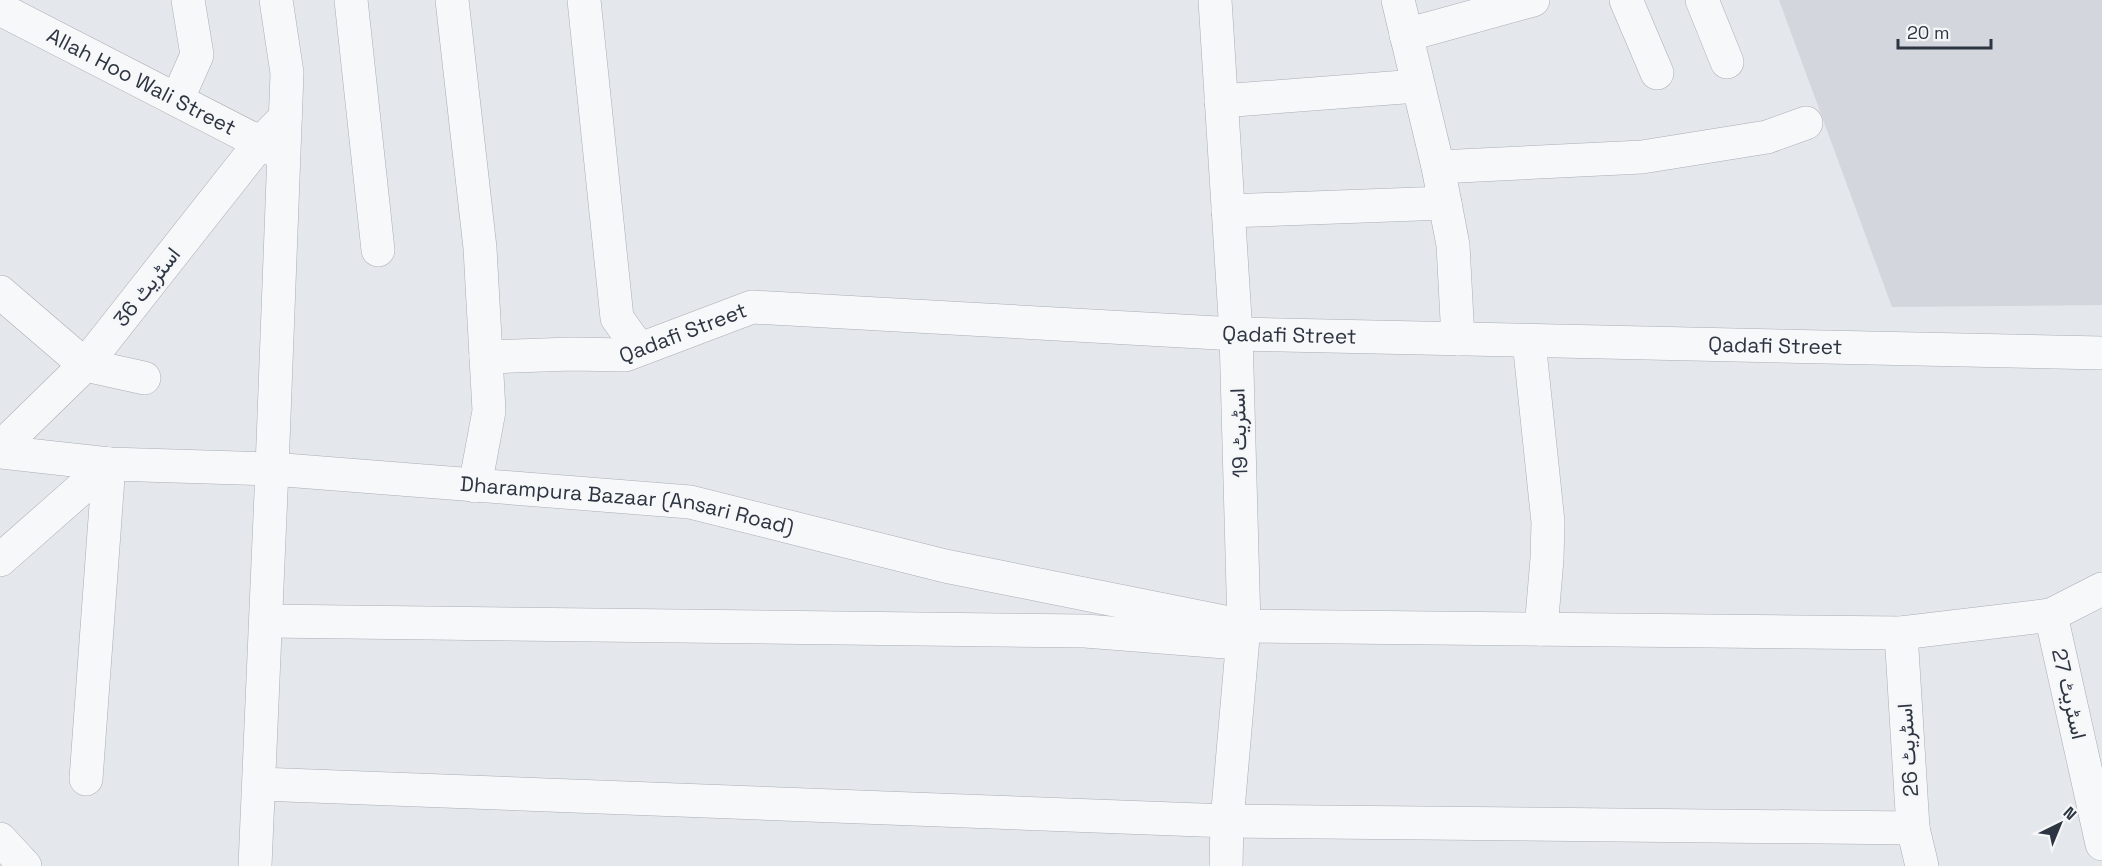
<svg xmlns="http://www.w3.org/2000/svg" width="2102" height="866" font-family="'Space Grotesk',Vazirmatn,sans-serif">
	<rect width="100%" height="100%" fill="#e4e7eb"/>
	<!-- built -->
	<path fill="#d3d6dd" d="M1779 0H2102V305L1892 307Z"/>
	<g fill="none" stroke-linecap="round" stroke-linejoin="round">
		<defs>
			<g id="minor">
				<path d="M351 0 378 250"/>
				<path d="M452 0 480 248 489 411 475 486"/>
				<path d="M584 0 617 318 639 349"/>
				<path d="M1215 0 1236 334 1244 626 1227 821 1226 866"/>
				<path d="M1398 0 1438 167 1453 245 1458 339"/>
				<path d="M1626 0 1657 73"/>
				<path d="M1702 0 1727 62"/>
				<path id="s1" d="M0 9 278 152"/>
				<path d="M1406 35 1533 0"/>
				<path d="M177 100 197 55 188 0"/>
				<path d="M1221 101 1417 86"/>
				<path d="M1438 167 1642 157 1767 137 1806 123"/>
				<path d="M1228 211 1445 203"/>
				<path d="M0 292 85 365 144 378"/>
				<path d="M1529 341 1548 522 1547 559 1541 629"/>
				<path id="s2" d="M486 357 571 354 625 355 752 307 1236 334 2102 353"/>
				<path d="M0 448 85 365 260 143 285 118"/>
				<path id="s3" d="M0 452 109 464 272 469 690 502 945 566 1244 626 1901 633 2051 615 2102 589"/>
				<path d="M0 560 109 464"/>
				<path d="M2051 615 2102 844"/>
				<path d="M266 621 1085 631 1238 643"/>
				<path d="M1901 633 1913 828 1922 866"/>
				<path d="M86 779 109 464"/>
				<path d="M259 784 1227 821 1913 828"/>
				<path d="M0 839 25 866"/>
				<path d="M255 866 272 469 287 73 276 0"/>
			</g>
		</defs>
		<!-- minor casing -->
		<use href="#minor" stroke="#a9aeb5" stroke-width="34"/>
		<!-- minor -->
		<use href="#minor" stroke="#f7f8f9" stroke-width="33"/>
	</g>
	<g text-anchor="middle" stroke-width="4.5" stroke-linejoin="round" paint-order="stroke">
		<!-- street labels -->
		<g font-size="21" fill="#2d3442" stroke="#f4f6f8">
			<text dy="7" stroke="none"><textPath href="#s1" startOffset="159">Allah Hoo Wali Street</textPath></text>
			<text transform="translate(147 287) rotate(-52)" y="7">اسٹریٹ 36</text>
			<text dy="7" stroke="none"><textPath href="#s2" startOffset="201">Qadafi Street</textPath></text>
			<text dy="7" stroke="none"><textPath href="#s2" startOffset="813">Qadafi Street</textPath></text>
			<text dy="7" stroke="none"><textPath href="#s2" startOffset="1299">Qadafi Street</textPath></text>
			<text transform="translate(1239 433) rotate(-92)" y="7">اسٹریٹ 19</text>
			<text dy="7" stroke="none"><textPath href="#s3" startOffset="630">Dharampura Bazaar (Ansari Road)</textPath></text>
			<text transform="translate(2069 694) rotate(77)" y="7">اسٹریٹ 27</text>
			<text transform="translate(1908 750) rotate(-94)" y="7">اسٹریٹ 26</text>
		</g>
	</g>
	<!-- north arrow -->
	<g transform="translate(2060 824) rotate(43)" stroke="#f4f6f8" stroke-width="4.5" paint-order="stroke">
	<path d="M0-4.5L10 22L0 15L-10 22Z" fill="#2d3442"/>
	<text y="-9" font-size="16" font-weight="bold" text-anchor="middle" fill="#2d3442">N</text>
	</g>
	<!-- scale -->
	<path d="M1898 39v9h93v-9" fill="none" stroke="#2d3442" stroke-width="3"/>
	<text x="1907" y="39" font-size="18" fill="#2d3442" stroke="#f4f6f8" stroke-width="4.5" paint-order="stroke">20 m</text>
</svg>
